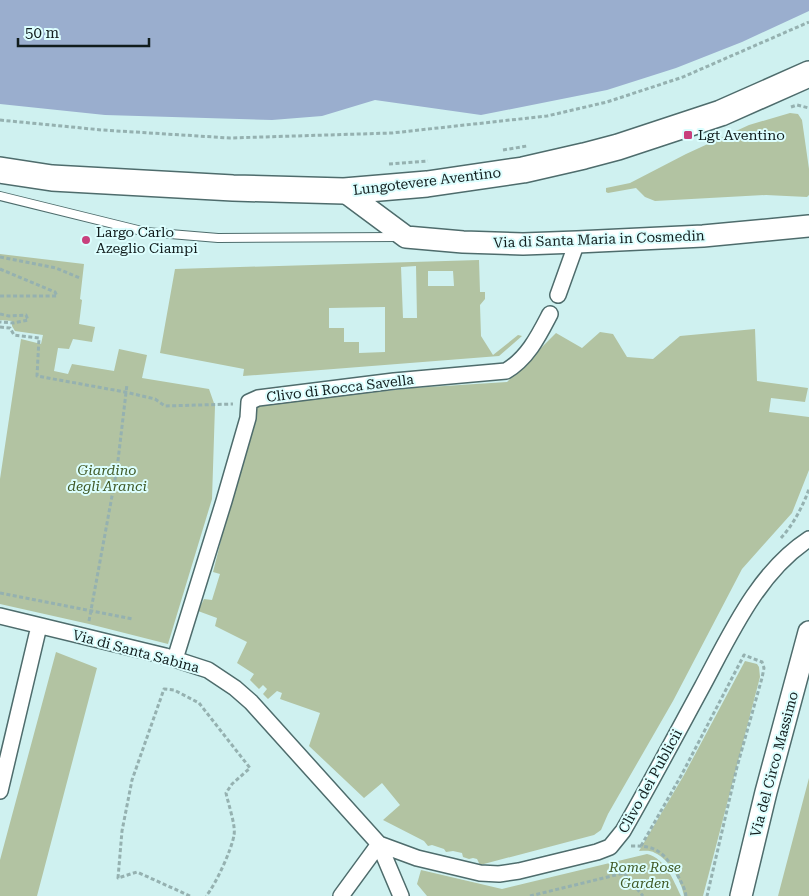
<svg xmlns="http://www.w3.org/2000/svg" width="809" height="896" font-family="'Roboto Serif',serif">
	<rect width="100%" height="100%" fill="#cff1f0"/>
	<!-- green -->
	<path fill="#b2c3a2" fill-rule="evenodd" d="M790 113 798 114 802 120 809 169V195L807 197 766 195 655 201 645 197 636 188 608 193 606 192V188L630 183 686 154 749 125Z
		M0 254 84 264 80 299 82 300 79 324 95 327 92 342 73 339 69 349 58 348 54 371 68 374 72 364 114 371 119 349 147 355 142 378 209 389 215 406 212 499 168 644 89 624 0 604V479L21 339 41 344 43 335 15 331 12 326V321L0 320Z
		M479 260 480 292H485V299L480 305 481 336 493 355 518 335 522 336 499 356 243 376 244 369 160 353 175 269ZM416 266 417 318H403L401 267ZM453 271 454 286H428V271ZM385 307V352L359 353V342H344V328H329V308Z
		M755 329 757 381 808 388 805 402 771 398 769 412 809 417V470L792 513 742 569 673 701 608 814 601 830 594 835 480 865 477 859 473 858 469 859 463 857 462 853 453 851 446 852 444 849 432 845 428 846 424 841 383 820 400 805 382 783 364 798 309 746 320 713 280 699 282 693 277 691 268 699 263 694 267 689 263 685 259 689 250 680 254 674 237 663 247 642 215 626 217 618 198 611 204 599 212 600 220 574 213 572 255 405 413 388 507 382 556 333 582 348 600 332 613 334 627 357 653 359 680 336Z
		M56 652 97 668 37 896H0V860Z
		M745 661 757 664 759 667 760 677 703 896H684C682 882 669 859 655 853 650 850 645 851 639 851L684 775Z
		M809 778V896H778Z
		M647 854C666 859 673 880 681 896H427L417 884 421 870 502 889Z"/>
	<!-- water -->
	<path fill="#9aaece" d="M0 0H809V11L742 42 676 68 607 90 481 115 375 100 322 116 272 120 105 115 0 104Z"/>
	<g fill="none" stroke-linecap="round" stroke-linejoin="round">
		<defs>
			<path id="lane" d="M0 196 146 232 218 238 398 237"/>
			<path id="street" d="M558 295 577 242
				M0 616 165 656 208 670 235 688 251 702 379 844 401 896
				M175 659 224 501 248 418 249 402 258 398 394 381 506 371C528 358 539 335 550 314
				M0 791 39 626
				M379 844 417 858 480 873 499 874 519 871 597 852 610 847 623 831C650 784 676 735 702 687 730 635 758 572 809 539
				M341 896 379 844"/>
			<path id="secondary" d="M344 191 406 237 463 242 523 244 577 242 703 236 809 226
				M741 896 766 792 809 632"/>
			<path id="primary" d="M0 170 52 178 233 188 344 191 427 184 523 170 584 156 618 147 721 113 809 74"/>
		</defs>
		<!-- lane casing -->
		<use href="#lane" stroke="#4e6c6c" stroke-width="10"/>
		<!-- street casing -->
		<use href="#street" stroke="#4e6c6c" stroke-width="18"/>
		<!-- secondary casing -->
		<use href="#secondary" stroke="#4e6c6c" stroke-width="24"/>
		<!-- primary casing -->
		<use href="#primary" stroke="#4e6c6c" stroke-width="28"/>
		<!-- path -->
		<path stroke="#95b1b0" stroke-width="3" stroke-dasharray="4 2.5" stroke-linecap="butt" d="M791 107 797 105 809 108
			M0 120 102 130 230 138 392 133 547 116 607 102 683 77 809 22
			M503 150 527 146
			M389 164 428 161
			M0 257 56 268 80 278
			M0 269 55 292 57 296H0
			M0 314 9 316 26 315 28 320 13 323 0 322
			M0 327 10 328 14 335 39 338 37 376 125 392 155 399 165 406 233 404
			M781 538C793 525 803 506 809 489
			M0 593 133 619
			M89 621 117 469 127 384
			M631 846C657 845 664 853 677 874 681 882 685 888 686 896
			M641 846 682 774 744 655 762 662 764 668 762 678 737 767 707 896
			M190 896 137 872 118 878 122 831 132 780 164 689 174 690 199 703 250 768 232 784 226 793C228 803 236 826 234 835 232 849 215 886 206 896
			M530 896 624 873 643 896"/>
		<!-- lane -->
		<use href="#lane" stroke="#fff" stroke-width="8"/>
		<!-- street -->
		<use href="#street" stroke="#fff" stroke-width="15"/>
		<!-- secondary -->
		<use href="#secondary" stroke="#fff" stroke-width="21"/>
		<!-- primary -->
		<use href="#primary" stroke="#fff" stroke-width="25"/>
	</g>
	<!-- markers -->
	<g fill="#c8407d" stroke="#dcfefe" stroke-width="2">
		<rect x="683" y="130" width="10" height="10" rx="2.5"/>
		<circle cx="86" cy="240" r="5"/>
	</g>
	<g text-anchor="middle" stroke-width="4" stroke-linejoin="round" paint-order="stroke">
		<!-- poi labels -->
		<g font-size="14" fill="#111d1d" stroke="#dcfefe" text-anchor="start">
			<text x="698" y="140">Lgt Aventino</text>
			<text x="96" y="237">Largo Carlo<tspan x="96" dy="16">Azeglio Ciampi</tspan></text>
		</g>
		<!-- street labels -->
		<g font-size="14" fill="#111d1d" stroke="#dcfefe">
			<text transform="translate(427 181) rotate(-7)" y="5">Lungotevere Aventino</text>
			<text transform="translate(599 239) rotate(-2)" y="5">Via di Santa Maria in Cosmedin</text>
			<text transform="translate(340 388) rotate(-7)" y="5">Clivo di Rocca Savella</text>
			<text transform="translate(136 651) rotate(15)" y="5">Via di Santa Sabina</text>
			<text transform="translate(774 764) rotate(-75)" y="5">Via del Circo Massimo</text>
			<text transform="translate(650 781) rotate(-61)" y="5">Clivo dei Publicii</text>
		</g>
		<!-- park labels -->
		<g font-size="14" font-style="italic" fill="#415a27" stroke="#dcfefe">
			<text x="107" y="475">Giardino<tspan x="107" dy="16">degli Aranci</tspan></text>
			<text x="645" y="872">Rome Rose<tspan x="645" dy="16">Garden</tspan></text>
		</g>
	</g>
	<!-- scale -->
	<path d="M18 38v8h131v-8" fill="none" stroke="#111d1d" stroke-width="2.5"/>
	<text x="25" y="38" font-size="15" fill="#111d1d" stroke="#dcfefe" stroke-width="4" paint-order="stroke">50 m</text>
</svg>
